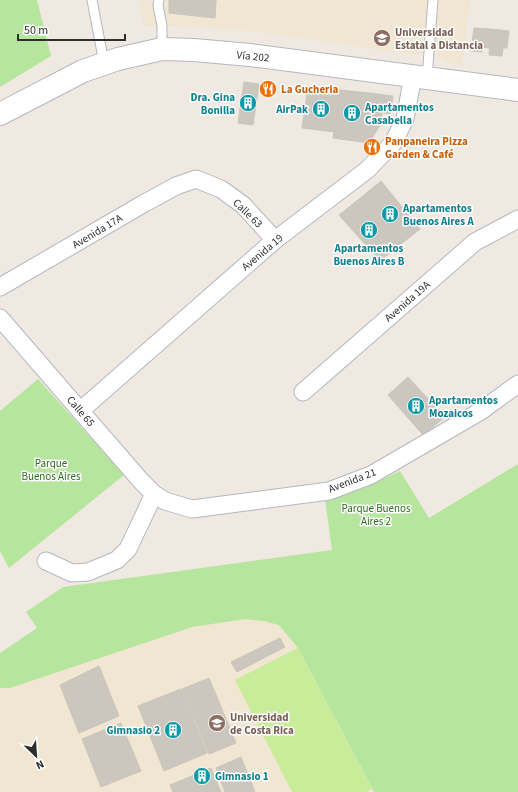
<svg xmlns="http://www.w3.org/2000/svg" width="518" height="792" font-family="'Source Sans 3',sans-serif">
	<rect width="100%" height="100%" fill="#efe9e1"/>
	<!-- education -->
	<path fill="#f0e6d1" d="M139 0H470L462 66 445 61 439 56 436 50 429 49H423L421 54 417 55 259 32 180 26H143Z
		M352 559 467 792H0V654Z"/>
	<!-- green -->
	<path fill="#b6e59e" d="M0 0H37L51 56 0 87Z
		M38 379 124 475 9 568 0 551V411Z
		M518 464V792H374L298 648 279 625 264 621 245 619 192 627 10 688H0V653L37 628 26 612 63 587 332 550 325 499 362 489 400 471 429 518Z"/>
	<!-- pitch -->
	<path fill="#c9ec9a" d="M298 648 372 789 367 792H292L235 680Z"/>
	<!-- building -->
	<path fill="#cbc7bf" stroke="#cbc5ba" d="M169 0H216L215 18 169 13Z
		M474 28 491 29 489 48 482 47V52L471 51Z
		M491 29 509 31 507 48H503L502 56 489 55Z
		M244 82 259 84 253 125 238 123Z
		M308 86 340 90 335 132 302 128Z
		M340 90 370 93 362 142 333 138Z
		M370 93 393 96 390 114 382 113 379 127 369 143 362 142Z
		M381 181 420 229 401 244 359 199Z
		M359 199 401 244 380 261 339 215Z
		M408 377 445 417 423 435 388 395Z
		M280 638 285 647 237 672 231 662Z
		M99 666 119 716 79 733 60 685Z
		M209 678 236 743 209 754 182 689Z
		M181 689 207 753 164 771 138 706Z
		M121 723 141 771 101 787 82 739Z
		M241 757 255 792H225L216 768Z
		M211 768 221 792H173L170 785Z"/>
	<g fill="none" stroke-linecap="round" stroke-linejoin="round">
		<defs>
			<path id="lane" d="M92 0 104 63
				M159 0 158 5 162 26V49
				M427 78 433 0"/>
			<path id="street" d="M0 287 143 204 176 186 196 179 221 189 243 205 275 240
				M0 318 141 481 154 494 165 501 192 509 329 491 371 475 481 411 518 384
				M303 392 475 242 518 219
				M80 411 275 240 367 170 393 143 405 119 413 76
				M46 561 72 573 88 572 117 560 128 549 154 494"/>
			<path id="secondary" d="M0 114 83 71 118 59 162 49 194 50 250 55 518 90"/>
		</defs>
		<!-- lane casing -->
		<use href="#lane" stroke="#b4b7c1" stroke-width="11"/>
		<!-- street casing -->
		<use href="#street" stroke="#b4b7c1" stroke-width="19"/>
		<!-- secondary casing -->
		<use href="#secondary" stroke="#b4b7c1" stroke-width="24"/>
		<!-- lane -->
		<use href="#lane" stroke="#fff" stroke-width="9"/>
		<!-- street -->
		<use href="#street" stroke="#fff" stroke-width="17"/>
		<!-- secondary -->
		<use href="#secondary" stroke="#fff" stroke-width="22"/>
	</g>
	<!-- icons -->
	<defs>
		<symbol id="university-disc" viewBox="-11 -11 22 22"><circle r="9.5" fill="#8d6e63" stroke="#fff"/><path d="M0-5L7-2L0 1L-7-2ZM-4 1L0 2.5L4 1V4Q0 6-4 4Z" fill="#fff"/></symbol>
		<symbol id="restaurant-disc" viewBox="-11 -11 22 22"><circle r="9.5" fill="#e8710a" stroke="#fff"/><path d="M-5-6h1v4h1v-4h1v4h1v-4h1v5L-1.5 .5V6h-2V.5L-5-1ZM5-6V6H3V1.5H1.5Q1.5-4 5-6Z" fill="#fff"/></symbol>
		<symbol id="building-disc" viewBox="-11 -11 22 22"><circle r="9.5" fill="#0f9aa8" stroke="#fff"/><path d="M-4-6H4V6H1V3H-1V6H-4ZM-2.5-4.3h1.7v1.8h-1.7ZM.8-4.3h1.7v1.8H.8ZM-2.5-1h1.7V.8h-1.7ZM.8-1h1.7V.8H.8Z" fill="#fff"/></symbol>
	</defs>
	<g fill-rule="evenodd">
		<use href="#university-disc" x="372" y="28" width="20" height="20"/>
		<use href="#restaurant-disc" x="258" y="79" width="20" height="20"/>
		<use href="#building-disc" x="238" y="93" width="20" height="20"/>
		<use href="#building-disc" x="311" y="99" width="20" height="20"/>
		<use href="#building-disc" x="342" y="103" width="20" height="20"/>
		<use href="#restaurant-disc" x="362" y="137" width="20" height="20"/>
		<use href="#building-disc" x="380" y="204" width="20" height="20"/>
		<use href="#building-disc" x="359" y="220" width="20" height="20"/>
		<use href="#building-disc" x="406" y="396" width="20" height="20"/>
		<use href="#university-disc" x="207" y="713" width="20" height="20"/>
		<use href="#building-disc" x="163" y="720" width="20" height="20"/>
		<use href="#building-disc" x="192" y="766" width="20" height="20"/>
	</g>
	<g text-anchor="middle" stroke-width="3" stroke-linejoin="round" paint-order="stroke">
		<!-- education labels -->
		<g font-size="11" font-weight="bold" fill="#785e54" stroke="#fff" text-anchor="start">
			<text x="395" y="36">Universidad<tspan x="395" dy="13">Estatal a Distancia</tspan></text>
			<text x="230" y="721">Universidad<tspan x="230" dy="13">de Costa Rica</tspan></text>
		</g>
		<!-- street labels -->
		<g font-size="11" fill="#2e2e2e" stroke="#fff">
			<text transform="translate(253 56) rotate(6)" y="4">Vía 202</text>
			<text transform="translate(248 213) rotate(44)" y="4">Calle 63</text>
			<text transform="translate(97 231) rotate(-31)" y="4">Avenida 17A</text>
			<text transform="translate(262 252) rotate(-40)" y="4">Avenida 19</text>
			<text transform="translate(407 301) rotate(-41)" y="4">Avenida 19A</text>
			<text transform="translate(81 411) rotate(49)" y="4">Calle 65</text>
			<text transform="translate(352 480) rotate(-21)" y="4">Avenida 21</text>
		</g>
		<!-- food labels -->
		<g font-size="11" font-weight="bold" fill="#c56008" stroke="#fff" text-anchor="start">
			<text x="281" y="93">La Gucheria</text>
			<text x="385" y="145">Panpaneira Pizza<tspan x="385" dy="13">Garden &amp; Café</tspan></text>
		</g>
		<!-- culture labels -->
		<g font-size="11" font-weight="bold" fill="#0d838f" stroke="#fff" text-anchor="start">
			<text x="235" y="101" text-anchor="end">Dra. Gina<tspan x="235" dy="13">Bonilla</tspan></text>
			<text x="365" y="111">Apartamentos<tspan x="365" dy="13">Casabella</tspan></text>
			<text x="308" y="113" text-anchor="end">AirPak</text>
			<text x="403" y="212">Apartamentos<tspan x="403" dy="13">Buenos Aires A</tspan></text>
			<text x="369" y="252" text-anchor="middle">Apartamentos<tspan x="369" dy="13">Buenos Aires B</tspan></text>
			<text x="429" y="404">Apartamentos<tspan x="429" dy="13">Mozaicos</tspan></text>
			<text x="160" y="734" text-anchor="end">Gimnasio 2</text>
			<text x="215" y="780">Gimnasio 1</text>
		</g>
		<!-- park labels -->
		<g font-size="11" fill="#2c6e1b" stroke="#fff">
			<text x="51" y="467">Parque<tspan x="51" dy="13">Buenos Aires</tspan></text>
			<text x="376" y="512">Parque Buenos<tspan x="376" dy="13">Aires 2</tspan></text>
		</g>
	</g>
	<!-- north arrow -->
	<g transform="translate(36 756) rotate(155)" stroke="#ffffff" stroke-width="3" paint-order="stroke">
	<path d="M0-3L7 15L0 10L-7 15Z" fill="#2e2e2e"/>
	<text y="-6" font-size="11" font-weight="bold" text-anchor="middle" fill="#2e2e2e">N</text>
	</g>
	<!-- scale -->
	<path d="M18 34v6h107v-6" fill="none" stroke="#2e2e2e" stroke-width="2"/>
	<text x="24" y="34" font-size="12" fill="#2e2e2e" stroke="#ffffff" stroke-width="3" paint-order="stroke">50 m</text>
</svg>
